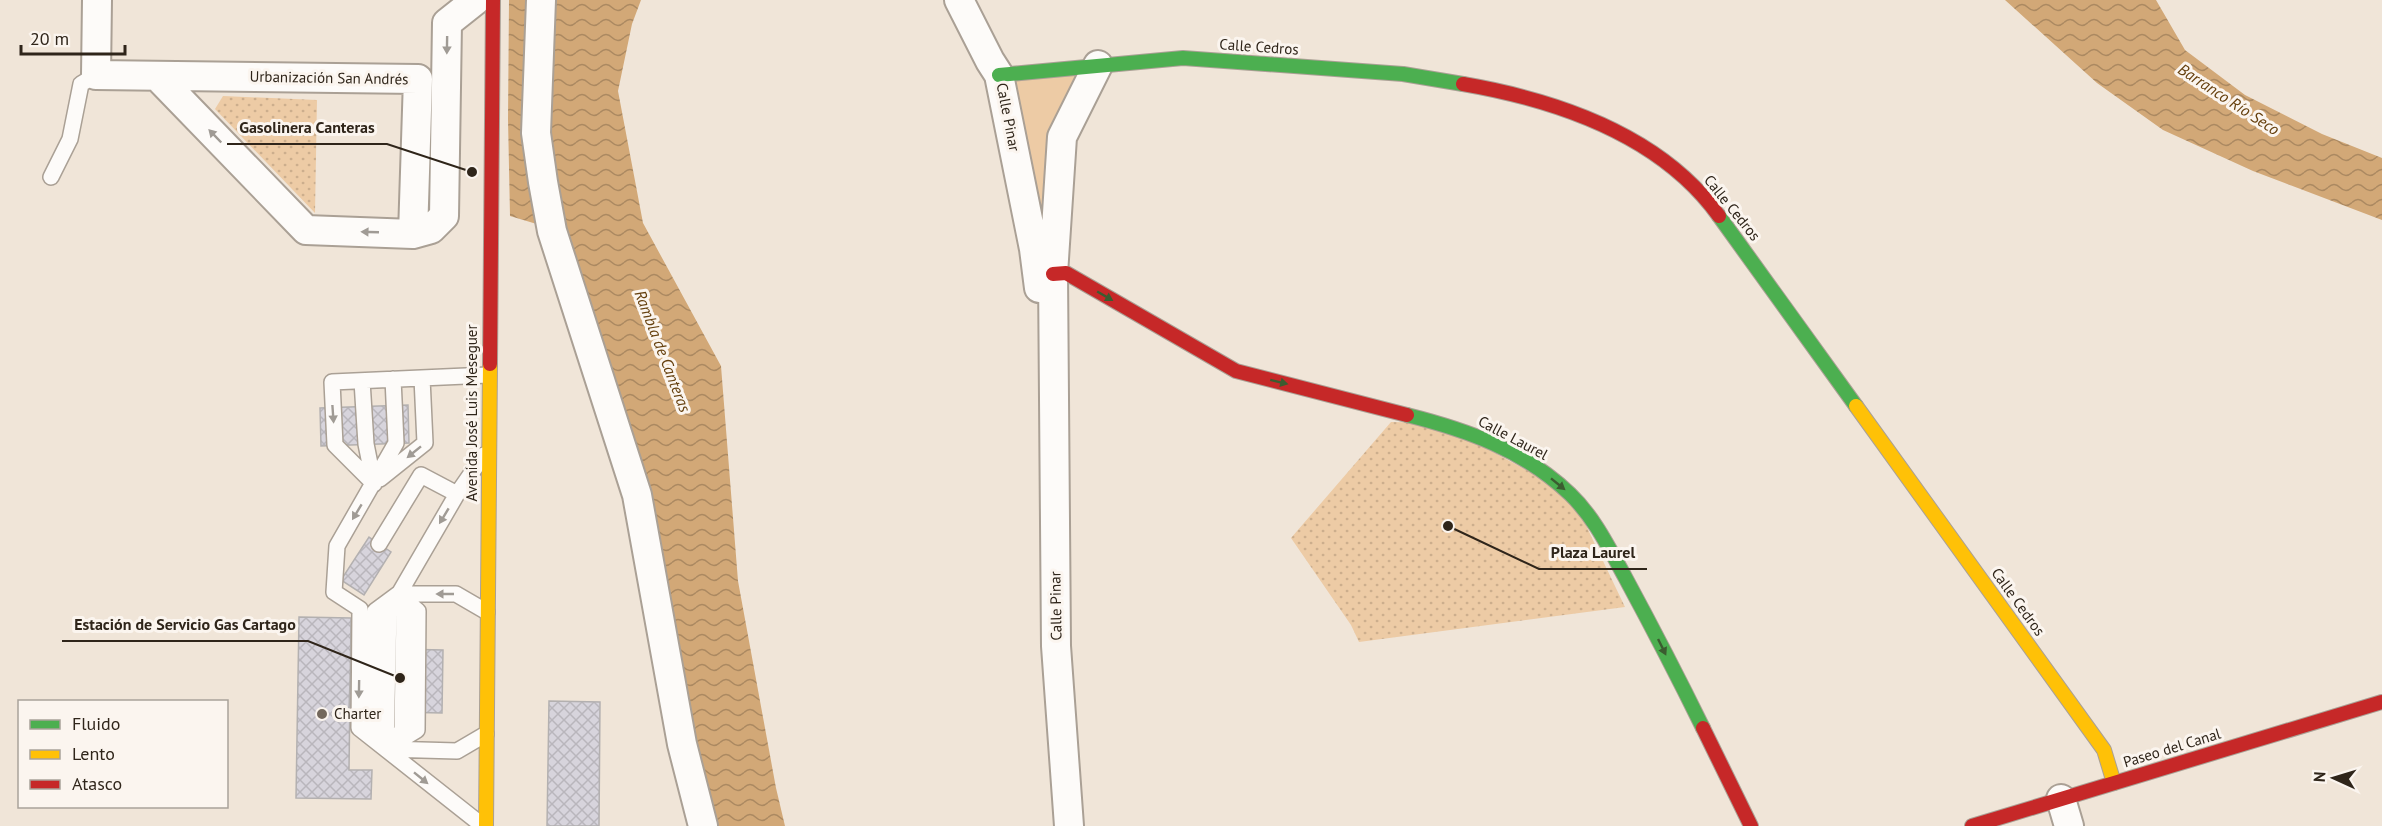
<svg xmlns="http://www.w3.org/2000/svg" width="2382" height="826" font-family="'PT Sans',sans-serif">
	<defs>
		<pattern id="grass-dots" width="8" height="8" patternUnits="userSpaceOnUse" patternTransform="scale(1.5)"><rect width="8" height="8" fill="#edcba5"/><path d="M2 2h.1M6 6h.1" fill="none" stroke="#ccae8d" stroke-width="1.8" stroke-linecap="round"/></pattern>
		<pattern id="water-waves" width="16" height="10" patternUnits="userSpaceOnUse" patternTransform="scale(1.5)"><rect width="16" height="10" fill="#d2a877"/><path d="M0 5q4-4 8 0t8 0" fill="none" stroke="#ab8961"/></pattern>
		<pattern id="building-cross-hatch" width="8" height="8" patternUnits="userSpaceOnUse" patternTransform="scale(1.5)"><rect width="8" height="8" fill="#d7d4dc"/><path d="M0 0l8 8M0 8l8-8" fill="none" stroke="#b9b6bc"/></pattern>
	</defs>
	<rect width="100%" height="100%" fill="#f0e5d8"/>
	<!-- grass -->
	<path fill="url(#grass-dots)" d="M223 96 317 100 315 213 215 109Z
		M1391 422 1439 423 1571 494 1625 607 1359 642 1351 625 1291 538Z"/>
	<!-- garden -->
	<path fill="#edcba5" d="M1098 65 1062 137 1053 274 1034 249 999 75Z"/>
	<!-- water -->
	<path fill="url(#water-waves)" d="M509 0H641L632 24 618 91 643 223 721 366 738 581 776 788 785 826H691L627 499 540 225 510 216 508 119Z
		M2005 0H2156L2185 50 2245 95 2322 134 2382 158V220L2253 171 2163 130 2097 83Z"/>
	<!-- building -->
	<path fill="url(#building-cross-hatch)" stroke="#b3b0b0" stroke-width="1.5" d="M408 405 409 443 321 446 320 408Z
		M369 537 391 552 364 595 341 580Z
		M299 617 351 618 349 770H372L371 799 296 798Z
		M351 648 443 650 442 713 349 711Z
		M549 701 600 702 599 826H547Z"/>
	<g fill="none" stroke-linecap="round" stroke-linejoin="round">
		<defs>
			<path id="lane" d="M51 177 70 139 81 84 96 75
				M393 379 396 443 337 546 334 592 360 609 359 728 483 826
				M362 381 366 444 374 484
				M380 479 425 443 422 378
				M374 484 335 445 332 382 488 375
				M379 544 421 475 457 494
				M381 742 373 729 375 611 398 594H456L487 612
				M392 742 402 730 404 611 398 594
				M386 749 389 611 457 494 484 455
				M386 749 417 730 418 611 398 594
				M386 749 457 751 486 734"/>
			<path id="street" d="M97 0 96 75 418 79 413 234
				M541 0 536 133 543 182 552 231 637 495 682 744 703 826
				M959 0 990 61 999 75 1034 249 1039 288
				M157 76 306 230 413 234 431 229 444 216 447 23 476 0
				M2061 799 2069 826
				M1069 826 1056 646 1053 274 1062 137 1098 65"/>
			<path id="fast" d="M999 75 1183 58 1403 74 1463 84
				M1719 216 1856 406
				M1407 415C1467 430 1524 450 1570 494 1594 517 1609 548 1625 577 1652 627 1678 677 1703 728"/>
			<path id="slow" d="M1856 406 2104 750 2114 783
				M486 826 490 364"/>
			<path id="jam" d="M1463 84C1556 100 1661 135 1719 216
				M1053 274 1066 273 1236 371 1407 415
				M490 364 493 0
				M1703 728 1751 826
				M1972 826 2382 702"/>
		</defs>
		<!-- lane casing -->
		<use href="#lane" stroke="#aaa095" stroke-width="18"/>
		<!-- street casing -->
		<use href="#street" stroke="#aaa095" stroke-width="32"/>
		<!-- fast casing -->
		<use href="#fast" stroke="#aaa095" stroke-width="16"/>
		<!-- slow casing -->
		<use href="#slow" stroke="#aaa095" stroke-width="16"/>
		<!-- jam casing -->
		<use href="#jam" stroke="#aaa095" stroke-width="16"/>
		<!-- lane -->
		<use href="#lane" stroke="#fdfbf9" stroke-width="15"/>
		<!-- street -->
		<use href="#street" stroke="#fdfbf9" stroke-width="28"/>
		<!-- fast -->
		<use href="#fast" stroke="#4caf50" stroke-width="14"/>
		<!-- slow -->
		<use href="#slow" stroke="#ffc107" stroke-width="14"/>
		<!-- jam -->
		<use href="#jam" stroke="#c62828" stroke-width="14"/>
	</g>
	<!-- one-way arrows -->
	<defs><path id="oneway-solid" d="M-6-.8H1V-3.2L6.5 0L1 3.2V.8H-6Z" transform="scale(1.5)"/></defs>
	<g fill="#a09b95">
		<use href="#oneway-solid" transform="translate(447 45) rotate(91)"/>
		<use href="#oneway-solid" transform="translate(215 136) rotate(-134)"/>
		<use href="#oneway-solid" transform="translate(370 232) rotate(-178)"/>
		<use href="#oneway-solid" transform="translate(333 414) rotate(86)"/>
		<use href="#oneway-solid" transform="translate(414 452) rotate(141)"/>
		<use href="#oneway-solid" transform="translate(357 512) rotate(121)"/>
		<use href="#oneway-solid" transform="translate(444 516) rotate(121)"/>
		<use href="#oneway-solid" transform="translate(445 594) rotate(-180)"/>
		<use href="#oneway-solid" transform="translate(359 689) rotate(91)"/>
		<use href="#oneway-solid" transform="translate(421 778) rotate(39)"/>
	</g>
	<g fill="#3b5c30">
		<use href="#oneway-solid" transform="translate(1105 296) rotate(30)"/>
		<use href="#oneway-solid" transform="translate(1279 382) rotate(14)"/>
		<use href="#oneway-solid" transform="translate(1558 484) rotate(39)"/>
		<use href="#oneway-solid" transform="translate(1662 647) rotate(64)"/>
	</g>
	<!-- markers -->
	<circle fill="#73685c" stroke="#fbf5ef" stroke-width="2" cx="322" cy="714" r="6"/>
	<g text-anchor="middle" stroke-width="6" stroke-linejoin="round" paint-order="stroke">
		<!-- street labels -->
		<g font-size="15" fill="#2f251a" stroke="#fbf5ef">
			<text transform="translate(1259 47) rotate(4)" y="5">Calle Cedros</text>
			<text transform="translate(329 78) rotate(1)" y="5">Urbanización San Andrés</text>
			<text transform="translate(1008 117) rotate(79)" y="5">Calle Pinar</text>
			<text transform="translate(1732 208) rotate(51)" y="5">Calle Cedros</text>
			<text transform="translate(472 413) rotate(-90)" y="5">Avenida José Luis Meseguer</text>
			<text transform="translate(1513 438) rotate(28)" y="5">Calle Laurel</text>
			<text transform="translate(2018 602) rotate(54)" y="5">Calle Cedros</text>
			<text transform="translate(1056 606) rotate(-91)" y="5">Calle Pinar</text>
			<text transform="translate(2172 748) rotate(-17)" y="5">Paseo del Canal</text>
		</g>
		<!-- poi labels -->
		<g font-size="15" fill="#2f251a" stroke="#fbf5ef" text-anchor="start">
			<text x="334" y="719">Charter</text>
		</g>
		<!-- water labels -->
		<g font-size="16" font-style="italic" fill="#66400e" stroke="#fbf5ef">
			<text transform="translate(2229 99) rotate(33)" y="6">Barranco Río Seco</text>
			<text transform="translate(663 351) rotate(69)" y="6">Rambla de Canteras</text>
		</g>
	</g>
	<!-- callouts -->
	<path fill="none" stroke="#2f251a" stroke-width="2" d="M472 172L387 144H227M1448 526L1539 569H1647M400 678L308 641H62"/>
	<g fill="#2f251a" stroke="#fbf5ef" stroke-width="2">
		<circle cx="472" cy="172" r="6"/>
		<circle cx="1448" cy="526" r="6"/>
		<circle cx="400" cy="678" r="6"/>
	</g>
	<g font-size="16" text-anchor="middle" font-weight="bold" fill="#2f251a" stroke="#fbf5ef" stroke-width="6" stroke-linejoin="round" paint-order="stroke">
		<text x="307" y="133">Gasolinera Canteras</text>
		<text x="1593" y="558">Plaza Laurel</text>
		<text x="185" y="630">Estación de Servicio Gas Cartago</text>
	</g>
	<!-- legend -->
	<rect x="18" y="700" width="210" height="108" fill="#fbf5ef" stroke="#a9a29a" stroke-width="1.5"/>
	<rect x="30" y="720" width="30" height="9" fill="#4caf50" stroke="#a9a29a" stroke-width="1.5"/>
	<text x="72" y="730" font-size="18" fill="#2f251a">Fluido</text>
	<rect x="30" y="750" width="30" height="9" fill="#ffc107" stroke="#a9a29a" stroke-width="1.5"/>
	<text x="72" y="760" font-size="18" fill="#2f251a">Lento</text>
	<rect x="30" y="780" width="30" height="9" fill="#c62828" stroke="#a9a29a" stroke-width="1.5"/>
	<text x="72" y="790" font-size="18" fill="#2f251a">Atasco</text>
	<!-- north arrow -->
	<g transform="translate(2334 778) rotate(274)" stroke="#fbf5ef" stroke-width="4.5" paint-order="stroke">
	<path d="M0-4.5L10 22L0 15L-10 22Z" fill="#2f251a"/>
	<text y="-9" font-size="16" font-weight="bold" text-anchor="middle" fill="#2f251a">N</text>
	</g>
	<!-- scale -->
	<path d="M21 45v9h104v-9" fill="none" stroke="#2f251a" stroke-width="3"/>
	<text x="30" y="45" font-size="18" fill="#2f251a" stroke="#fbf5ef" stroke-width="4.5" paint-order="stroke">20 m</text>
</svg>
